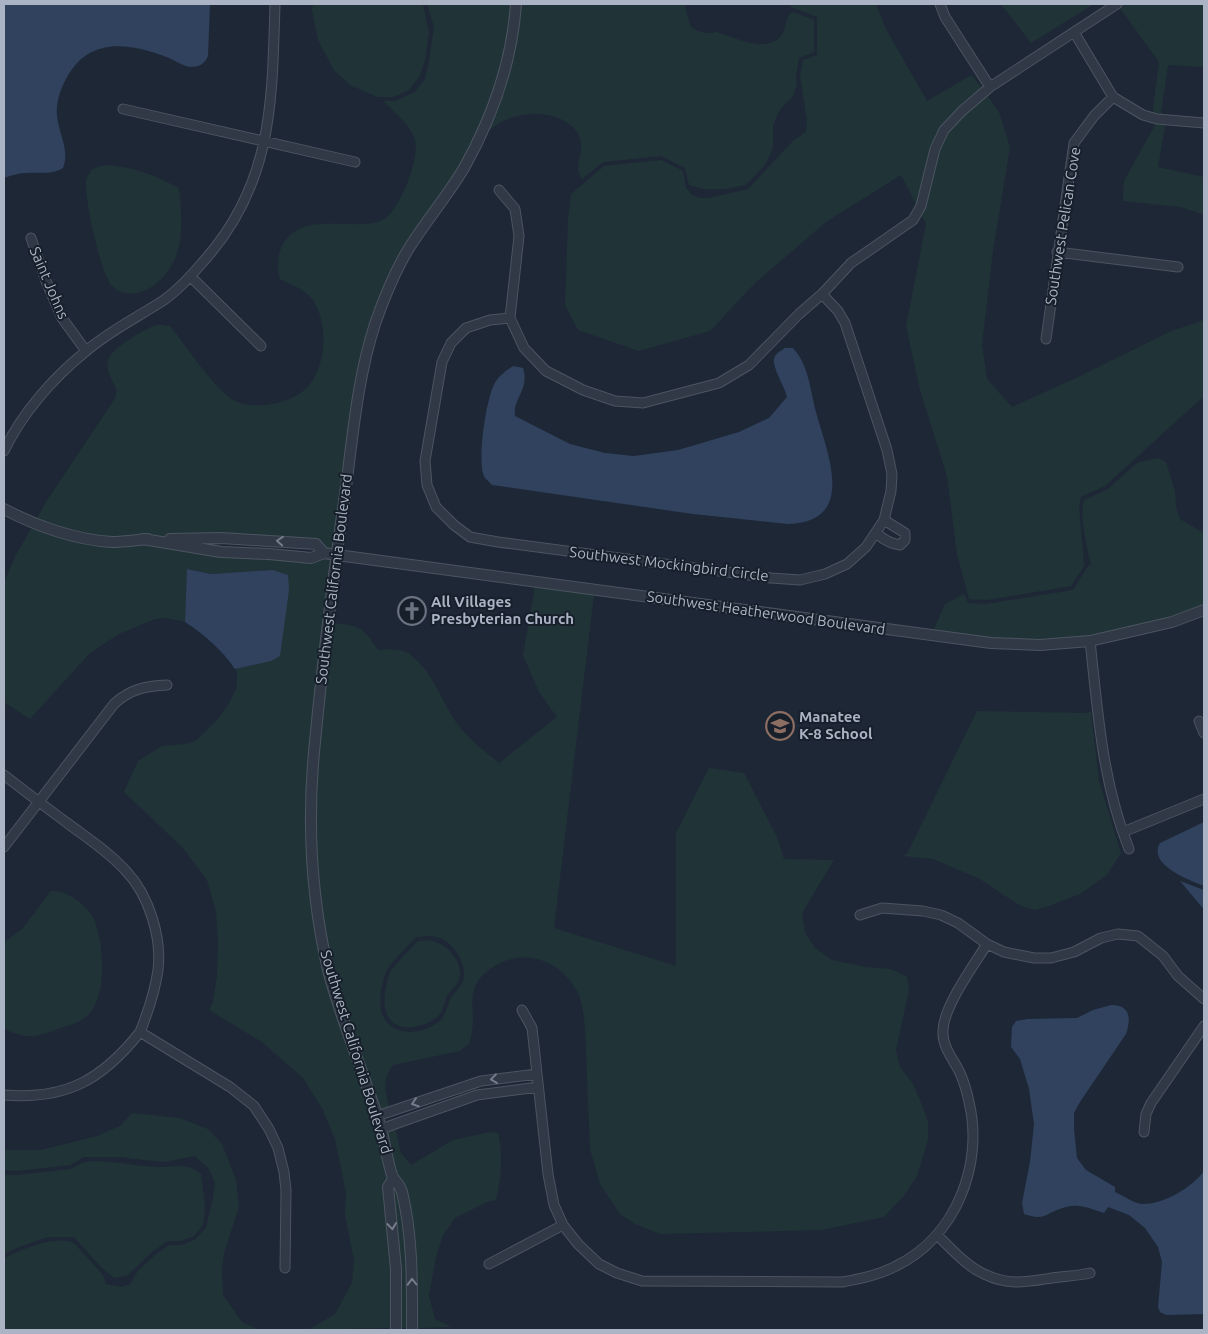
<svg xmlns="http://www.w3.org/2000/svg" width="1208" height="1334" font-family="Ubuntu,sans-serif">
	<rect width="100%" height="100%" fill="#1e2736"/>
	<!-- green -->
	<path fill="#203437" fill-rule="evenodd" d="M313 4H423L429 33 425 61 419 77 409 90 393 97H378L350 85 334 70 318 40 312 10Z
		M427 4H512C504 64 490 112 461 165 451 183 436 198 426 215 406 251 389 290 370 327L364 345 333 550 217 540 216 548 332 559 318 672 314 916 378 1130 389 1178 392 1269V1328L295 1330H308L335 1314 352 1283 354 1261 345 1214 346 1193 335 1139 322 1108 303 1078 262 1042 209 1010 213 1002 217 976 218 940 216 912 207 880 183 848 124 792 138 761 162 746 186 744 197 740 217 720 230 702 237 686V671L235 669 259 663 288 575 273 570 211 574 188 569 185 622 167 618 155 619 119 634 90 653 30 719 4 702V582L15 557 46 502 114 400 117 391C113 380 104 370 109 358 113 348 148 326 158 325 162 324 166 326 170 326 184 343 217 393 235 401 257 411 297 403 311 383 326 361 328 325 314 302 307 290 292 285 280 279 277 268 277 256 282 246 301 209 350 232 381 221 399 214 420 159 415 140 411 125 394 112 384 101H395L415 92 425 79 429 61 434 27Z
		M520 4H686L685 7 691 27C700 33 706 34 716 32 735 37 769 56 783 33 787 25 785 17 793 12L814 20V52L799 58 796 75 797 85 793 96 783 106 777 115 773 126V148L765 165 746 185 725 189H703L689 185 685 168 661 156 603 162 582 179C573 166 583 156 581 142 579 124 554 114 538 114 530 113 516 116 508 119 501 121 494 127 488 131Z
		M791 4H876L886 29 927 101 972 75 999 112 1010 147 993 251 982 345 987 379 1012 407 1076 378 1169 332 1204 320V396L1105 486 1081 497 1079 506 1084 566 1071 586 987 600 969 599 957 554 947 476 920 390 906 326 926 224 901 175 826 222 755 283 710 331 639 351 578 330 565 305 568 220 571 194 604 166 661 160 683 171 686 188 692 195 700 198H709L748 189 793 141 806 132 807 121 800 76 803 60 817 55V17L791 7Z
		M1001 4H1094L1031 43Z
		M1117 4H1204V67L1168 65 1161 112 1165 126 1158 167 1204 177V215L1181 207 1123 201 1124 181 1155 125 1153 109 1159 62Z
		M106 165C134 167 154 175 179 188 182 218 186 254 162 278 155 285 150 289 140 292 130 295 121 294 112 286 101 275 85 201 86 183 86 178 89 174 92 169Z
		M1158 458 1166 462 1175 491 1176 507 1180 519 1204 533V606L1171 618 1090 637 1035 640 1003 639 933 631 945 604 964 594 968 603 986 604 1073 590 1088 566 1091 565C1087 546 1079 518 1084 500L1108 489 1137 463Z
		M535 586 594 594 554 928 676 966V833L709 768 744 773 777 837 784 859 834 860 802 913 805 933 815 948 832 960 866 967 891 969 907 977 909 990 896 1050 900 1067 913 1084 920 1100 928 1122V1140L917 1176 903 1197 884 1217 822 1230 660 1234 635 1224 620 1214 600 1184 590 1149 585 1029C584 1017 583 1006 579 995 564 963 528 947 497 965 486 971 477 978 474 990 471 998 473 1011 473 1020 473 1028 471 1035 470 1043L460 1051 393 1065C382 1082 385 1088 389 1107L379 1111 332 969 322 915 316 855 315 806 318 748 332 623C360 626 362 626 378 650 387 649 399 648 408 653 435 671 442 707 463 731 473 743 486 752 498 762V764L557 717 539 692 523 655ZM431 936C436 937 442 938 446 941 458 950 467 966 463 981 461 988 455 991 452 997 446 1005 447 1017 437 1023 418 1037 387 1036 381 1010 379 998 382 982 386 972 390 963 409 945 416 937Z
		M977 711 1086 713 1091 711 1099 781 1121 853 1107 875 1080 894 1049 906 1035 910 1019 905 980 879 933 859 903 856 907 854Z
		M51 891C68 890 89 906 95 922 104 947 107 994 89 1014 82 1022 67 1026 58 1029 33 1038 29 1039 4 1029V942L23 928Z
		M430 940C435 942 440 943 444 946 455 954 464 969 458 982 455 987 451 990 448 994 443 1003 444 1014 433 1020 403 1037 378 1024 386 988 387 983 388 977 390 973 394 964 411 949 418 941Z
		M132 1113 179 1118 208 1129 222 1144 236 1180 239 1207 224 1253 222 1270 223 1295 242 1322 257 1329 267 1330H4V1258C21 1250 57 1233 75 1244L103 1275 106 1284 122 1287 130 1284 138 1271 155 1255 169 1245H182L196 1239 206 1227 213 1198 215 1183 209 1169 195 1156 164 1162 118 1157H84L70 1165 17 1171 4 1170V1150H41L97 1136 120 1126Z
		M395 1128 401 1153 411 1165 453 1140 490 1132 498 1133C503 1153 501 1179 496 1200L487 1202 455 1218 443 1235 436 1257 429 1296 435 1319 451 1327 416 1328V1275L397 1177 386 1132Z
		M99 1161C118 1162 137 1166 155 1167 174 1168 184 1161 201 1174L205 1206 203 1225 194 1236 181 1241H168L153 1251 128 1275 114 1278 100 1266 74 1237H48L19 1247 4 1254V1175H17L71 1169 84 1162Z
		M394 1186C408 1199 408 1304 409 1328H400L392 1188Z"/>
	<!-- water -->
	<path fill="#30425e" d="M4 4H210L208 56C205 64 199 67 190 67 183 66 176 61 169 58 128 42 86 36 64 83 59 93 56 105 57 116 59 135 70 150 63 168 52 175 39 172 27 173 19 173 12 175 4 178Z
		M785 348H793C809 366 810 389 816 412 827 453 858 522 788 524L693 514 492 485C490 482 485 479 484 476 477 462 486 395 496 381 500 375 507 370 513 366L523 368C530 390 512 399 515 416L570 444 605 453 634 456 678 450 739 432 769 418 787 397C785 387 772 367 774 359 775 353 781 351 785 348Z
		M187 569 211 574 273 570 288 575 289 590 280 656 271 661 235 669C222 650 204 634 185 622Z
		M1204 822V886C1190 880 1147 865 1160 843Z
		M1180 881 1204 890V909L1201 906Z
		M1111 1005C1131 1005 1131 1019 1126 1034L1080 1102 1074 1113V1129L1077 1158 1086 1170 1115 1187V1192C1124 1196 1134 1204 1144 1204 1165 1204 1192 1187 1204 1171V1314L1166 1315 1160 1312 1158 1307 1162 1262 1158 1247 1145 1228 1129 1215 1108 1207 1104 1213C1092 1209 1079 1203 1066 1207 1046 1212 1046 1222 1024 1214L1022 1203 1030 1162 1034 1124 1029 1089 1020 1059 1011 1047 1012 1027 1016 1021 1028 1019 1077 1018 1093 1010Z"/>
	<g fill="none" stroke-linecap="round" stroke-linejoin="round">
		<defs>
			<path id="minor" d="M940 4 945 17 990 87
				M1074 32 1113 97 1143 115 1157 119 1204 123
				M123 109 355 162
				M499 190 515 209 519 236 510 318 524 348 546 371 583 390 615 401 643 403 719 383 749 365 799 314 822 294 851 263 913 220 921 206 935 149 944 130 962 111 990 87 1117 4
				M31 238 46 281 62 318 86 351
				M1057 252 1178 267
				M190 276 261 346
				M510 318 490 320 466 328 451 343 442 362 425 461 427 485 436 507 454 525 470 537 498 542 771 578 800 580 825 574 847 564 866 547 884 520 891 491 892 474 887 450 845 323 838 311 822 294
				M1046 339 1074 143 1094 116 1113 97
				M4 451C22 413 53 378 85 352 109 331 138 317 164 300 178 290 191 276 202 263 273 185 272 103 275 4
				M876 533C883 539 890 544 900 545L905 540V533L884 520
				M1090 641C1098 713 1102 781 1129 849
				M1199 721 1204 733
				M4 775C26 792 48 809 70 825 90 840 110 853 126 871 149 895 162 938 158 970 155 992 148 1012 140 1032L230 1087 254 1106 269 1129 278 1148 284 1172 286 1190 285 1268
				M1123 832 1204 799
				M4 847 114 704C130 689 146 686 167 685
				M860 915 882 908 923 911 941 915 958 923 987 944 1004 952 1034 958H1051L1074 952 1101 938 1118 934 1138 936 1163 956 1178 976 1204 999
				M522 1010 532 1028 548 1174 554 1205 563 1225 578 1244 599 1264 617 1273 642 1281 842 1282C861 1279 879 1275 896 1266 956 1237 984 1164 969 1102 967 1092 964 1082 960 1073 954 1060 942 1047 943 1031 943 1007 974 965 987 944
				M4 1095C66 1100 102 1080 140 1032
				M377 1116 481 1081 537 1074
				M381 1129 477 1095 538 1087
				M1144 1132 1146 1114 1151 1103 1204 1026
				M937 1235C951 1248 966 1266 984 1274 1009 1286 1026 1282 1052 1278 1065 1276 1077 1276 1090 1273
				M489 1264 563 1225"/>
			<path id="tertiary" d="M4 509C36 526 76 540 112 542 124 542 136 540 148 539
				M143 539 221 552 269 554 311 558 324 553 337 555 991 643 1040 645 1090 641 1172 622 1204 610
				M170 539 221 538 316 544 324 553
				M393 1179 388 1187 396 1269V1330
				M412 1330C412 1285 413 1237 402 1192 400 1184 395 1182 392 1175 387 1160 385 1143 381 1128 365 1075 342 1024 328 970 311 896 307 817 315 742 323 657 334 572 346 487 353 433 358 376 375 324 384 298 395 271 409 248 426 221 448 195 464 168 492 118 512 61 516 4"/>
		</defs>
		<!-- minor casing -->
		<use href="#minor" stroke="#4c5462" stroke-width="11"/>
		<!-- tertiary casing -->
		<use href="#tertiary" stroke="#4c5462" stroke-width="12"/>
		<!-- minor -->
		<use href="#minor" stroke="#313946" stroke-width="9"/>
		<!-- tertiary -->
		<use href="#tertiary" stroke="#313946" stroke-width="10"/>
	</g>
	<!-- one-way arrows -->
	<defs><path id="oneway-chevron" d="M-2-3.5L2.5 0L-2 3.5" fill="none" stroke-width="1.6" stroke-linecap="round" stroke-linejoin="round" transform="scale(1.25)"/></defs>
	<g stroke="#747d8b">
		<use href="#oneway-chevron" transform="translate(280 541) rotate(-176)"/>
		<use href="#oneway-chevron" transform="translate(494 1079) rotate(173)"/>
		<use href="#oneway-chevron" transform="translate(415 1103) rotate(162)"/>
		<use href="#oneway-chevron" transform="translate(392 1226) rotate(84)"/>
		<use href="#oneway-chevron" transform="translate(412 1282) rotate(-91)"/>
	</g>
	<!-- icons -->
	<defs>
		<symbol id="church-ring" viewBox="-11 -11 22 22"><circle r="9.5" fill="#171f2b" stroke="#6b7280" stroke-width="1.5"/><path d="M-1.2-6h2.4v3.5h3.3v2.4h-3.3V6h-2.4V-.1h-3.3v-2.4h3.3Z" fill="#6b7280"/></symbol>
		<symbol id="school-ring" viewBox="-11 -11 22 22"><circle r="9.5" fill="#171f2b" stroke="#8d6e63" stroke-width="1.5"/><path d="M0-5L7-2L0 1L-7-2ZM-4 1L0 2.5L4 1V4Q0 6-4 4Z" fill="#8d6e63"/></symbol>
	</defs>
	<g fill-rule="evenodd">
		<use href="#church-ring" x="396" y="595" width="32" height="32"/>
		<use href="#school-ring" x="764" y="710" width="32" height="32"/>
	</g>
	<g text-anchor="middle" stroke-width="4" stroke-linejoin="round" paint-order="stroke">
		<!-- street labels -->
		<g font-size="15" fill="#abb4c4" stroke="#171f2b">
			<text transform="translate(1063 226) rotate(-81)" y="5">Southwest Pelican Cove</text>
			<text transform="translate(49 283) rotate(67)" y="5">Saint Johns</text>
			<text transform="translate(669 564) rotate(7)" y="5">Southwest Mockingbird Circle</text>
			<text transform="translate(334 579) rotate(-83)" y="5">Southwest California Boulevard</text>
			<text transform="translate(766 613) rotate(8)" y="5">Southwest Heatherwood Boulevard</text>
			<text transform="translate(356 1052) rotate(73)" y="5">Southwest California Boulevard</text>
		</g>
		<!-- poi labels -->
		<g font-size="15" font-weight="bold" fill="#abb4c4" stroke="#171f2b" text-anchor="start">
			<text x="431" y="607">All Villages<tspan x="431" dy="17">Presbyterian Church</tspan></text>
			<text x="799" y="722">Manatee<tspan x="799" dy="17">K-8 School</tspan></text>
		</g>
	</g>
	<!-- border -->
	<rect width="1208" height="1334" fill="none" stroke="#abb4c4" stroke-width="10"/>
</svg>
